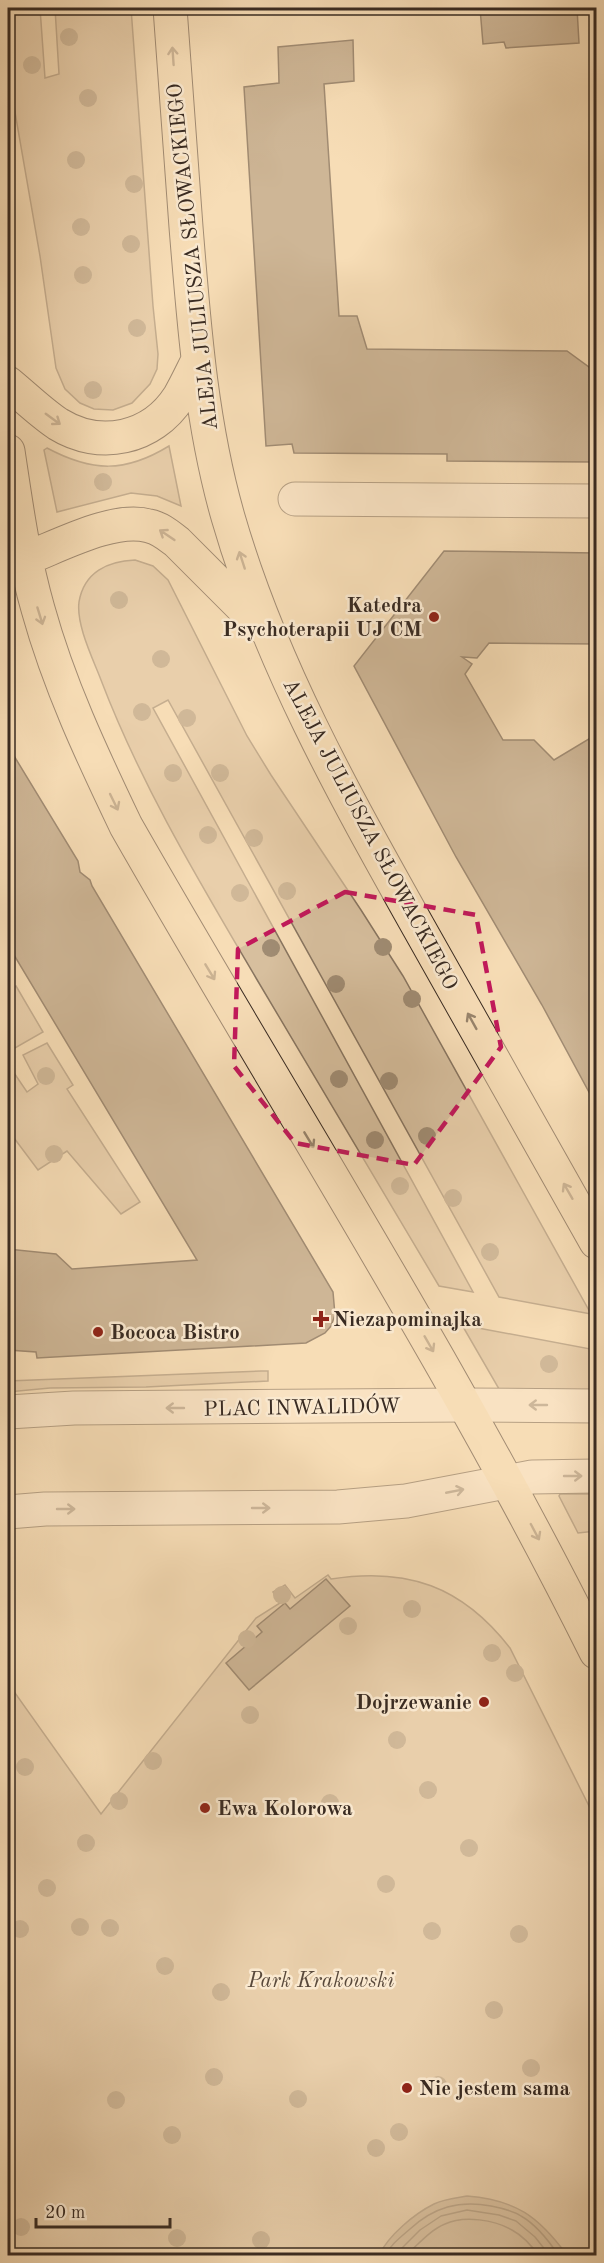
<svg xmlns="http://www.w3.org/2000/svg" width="604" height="2263" font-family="'Old Standard TT',serif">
	<rect width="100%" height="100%" fill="#f7ddb7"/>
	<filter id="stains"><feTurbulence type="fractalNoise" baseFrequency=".00333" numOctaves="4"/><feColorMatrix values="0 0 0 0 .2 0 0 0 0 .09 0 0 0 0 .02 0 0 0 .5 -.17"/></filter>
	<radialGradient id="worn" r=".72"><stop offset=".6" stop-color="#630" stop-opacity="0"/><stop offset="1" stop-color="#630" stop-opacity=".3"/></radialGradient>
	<!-- green -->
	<path fill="#d7bf9e" stroke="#887560" stroke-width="1.5" d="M8 8H40L45 78 59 74 55 8H131L153 306 158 354 157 369 150 384 132 403 113 410 94 409 80 403 65 389 56 368 40 256 8 72Z
		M169 446 181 506 157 496 131 493 57 512 44 450 47 448C92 472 125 473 169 446Z
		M135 560 153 566 168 580 247 736 271 775 361 910 403 976 591 1314 499 1297 168 700 153 708 473 1292 439 1286C378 1184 317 1081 256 978 199 881 141 785 101 680 93 659 76 625 79 602 84 572 108 561 135 560Z
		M16 986 43 1032 8 1052V991Z
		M47 1043 73 1085 67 1089 140 1202 121 1214 67 1151 38 1170 8 1130V1064L27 1092 38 1084 23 1055Z
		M462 1325 596 1350V1390L499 1389Z
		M261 1371H268V1381L146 1387 50 1388 8 1392V1381Z
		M560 1494H596V1531L578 1533 559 1496Z
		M328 1575 331 1579C407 1567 462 1586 510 1648L596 1820V2255H8V1683L101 1814 256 1618 280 1603 273 1592 285 1585 295 1598Z"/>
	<!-- water -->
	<path fill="#b6a084" stroke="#84715d" stroke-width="1.5" d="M467 2196C516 2200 538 2216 567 2255H379C389 2235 414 2214 434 2204 444 2199 456 2198 467 2196Z"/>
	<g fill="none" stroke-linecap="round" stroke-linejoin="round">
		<!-- shore -->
		<path stroke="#786653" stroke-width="1.5" d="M385 2256C391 2244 401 2237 410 2229 434 2207 459 2200 491 2206 501 2208 512 2210 521 2216 537 2225 549 2241 559 2256
			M394 2256 420 2230 441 2216 467 2210 499 2215 516 2221 535 2237 550 2256
			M405 2256C418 2245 430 2230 445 2224 464 2215 495 2220 512 2230 523 2236 532 2246 539 2256"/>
	</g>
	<!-- building -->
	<path fill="#9c886f" stroke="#392b22" stroke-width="1.5" d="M480 8H577L579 43 506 48 504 42 483 44Z
		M353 40 354 81 324 84 339 316H357L367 349 567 351 597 373V462L447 461V454L294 453 292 444 266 446 244 87 279 83 278 47Z
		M444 551 597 553V644L489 643 477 658 462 657 472 664 465 674 503 740H534L554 760 597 734V894L593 909 597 916V1107L542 1005 456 857 354 666Z
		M8 746 78 861 80 872 90 880 92 886 333 1292 335 1315 331 1326 325 1333 306 1343 37 1358 36 1352 8 1350V1249L56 1254 72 1269 197 1260 8 945Z
		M326 1579 350 1606 249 1690 226 1663 262 1632 257 1626 285 1603 290 1609Z"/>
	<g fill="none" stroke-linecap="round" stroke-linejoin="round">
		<defs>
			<path id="minor" d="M295 499 596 501"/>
			<path id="tertiary" d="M8 1412 74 1408 465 1405 596 1406
				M8 1512 45 1509 338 1507 406 1501 532 1477 596 1476"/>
			<path id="primary" d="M170 8C175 81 181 154 186 227 194 325 201 423 228 517 270 663 345 796 419 928 478 1033 537 1137 596 1242
				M8 383C24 396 40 412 58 424 100 450 152 439 179 397 186 385 192 372 198 360
				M8 451C16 504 23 557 38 609 59 685 92 755 126 826 283 1101 455 1368 596 1652
				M25 559C59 546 114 516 149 526 160 528 169 536 177 542L262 627"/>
		</defs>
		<!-- minor casing -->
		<use href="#minor" stroke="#685847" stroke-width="35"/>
		<!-- tertiary casing -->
		<use href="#tertiary" stroke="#685847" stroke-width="35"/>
		<!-- primary casing -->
		<use href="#primary" stroke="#392b22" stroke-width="35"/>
		<!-- minor -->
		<use href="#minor" stroke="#fae9d0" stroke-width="33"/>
		<!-- tertiary -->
		<use href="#tertiary" stroke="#fae9d0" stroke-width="33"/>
		<!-- primary -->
		<use href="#primary" stroke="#f7ddb7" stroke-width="33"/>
	</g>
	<!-- trees -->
	<g fill="#a08c73">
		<circle cx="69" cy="37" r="9"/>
		<circle cx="32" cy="65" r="9"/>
		<circle cx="88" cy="98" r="9"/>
		<circle cx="76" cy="160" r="9"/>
		<circle cx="134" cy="184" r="9"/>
		<circle cx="81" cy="227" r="9"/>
		<circle cx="131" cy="244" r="9"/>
		<circle cx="83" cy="275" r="9"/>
		<circle cx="137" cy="328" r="9"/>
		<circle cx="93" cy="390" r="9"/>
		<circle cx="103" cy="482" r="9"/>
		<circle cx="119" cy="600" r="9"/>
		<circle cx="161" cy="659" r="9"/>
		<circle cx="142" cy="712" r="9"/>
		<circle cx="187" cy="718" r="9"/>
		<circle cx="173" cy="773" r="9"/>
		<circle cx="220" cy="773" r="9"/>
		<circle cx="208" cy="835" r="9"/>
		<circle cx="254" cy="838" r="9"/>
		<circle cx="287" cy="891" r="9"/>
		<circle cx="240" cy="893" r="9"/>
		<circle cx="383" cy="947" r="9"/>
		<circle cx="271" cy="948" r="9"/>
		<circle cx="336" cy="984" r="9"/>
		<circle cx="412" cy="999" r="9"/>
		<circle cx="46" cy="1076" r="9"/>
		<circle cx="339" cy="1079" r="9"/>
		<circle cx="389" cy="1081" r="9"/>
		<circle cx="427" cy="1136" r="9"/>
		<circle cx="375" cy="1140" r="9"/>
		<circle cx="54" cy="1154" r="9"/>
		<circle cx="400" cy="1186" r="9"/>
		<circle cx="453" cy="1198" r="9"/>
		<circle cx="490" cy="1252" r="9"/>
		<circle cx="549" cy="1364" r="9"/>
		<circle cx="282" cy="1595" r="9"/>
		<circle cx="412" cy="1609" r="9"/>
		<circle cx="348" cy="1626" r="9"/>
		<circle cx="247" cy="1639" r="9"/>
		<circle cx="492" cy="1653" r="9"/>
		<circle cx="515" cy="1673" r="9"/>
		<circle cx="250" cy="1715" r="9"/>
		<circle cx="397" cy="1740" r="9"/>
		<circle cx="153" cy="1761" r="9"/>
		<circle cx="25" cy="1767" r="9"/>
		<circle cx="428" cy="1790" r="9"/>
		<circle cx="119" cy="1801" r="9"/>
		<circle cx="330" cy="1803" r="9"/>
		<circle cx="86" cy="1843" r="9"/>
		<circle cx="469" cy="1848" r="9"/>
		<circle cx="386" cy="1884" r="9"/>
		<circle cx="47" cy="1888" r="9"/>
		<circle cx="80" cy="1927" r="9"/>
		<circle cx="110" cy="1928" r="9"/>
		<circle cx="20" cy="1929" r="9"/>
		<circle cx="432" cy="1931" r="9"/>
		<circle cx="519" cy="1934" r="9"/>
		<circle cx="165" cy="1966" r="9"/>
		<circle cx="221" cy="1992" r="9"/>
		<circle cx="494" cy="2010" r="9"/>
		<circle cx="531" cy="2068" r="9"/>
		<circle cx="214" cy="2077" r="9"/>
		<circle cx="438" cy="2085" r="9"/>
		<circle cx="298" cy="2099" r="9"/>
		<circle cx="116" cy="2100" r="9"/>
		<circle cx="399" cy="2132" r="9"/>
		<circle cx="172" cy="2135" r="9"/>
		<circle cx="376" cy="2148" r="9"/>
		<circle cx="21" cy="2227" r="9"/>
		<circle cx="177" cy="2238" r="9"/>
		<circle cx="261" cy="2240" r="9"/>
	</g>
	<!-- one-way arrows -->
	<defs><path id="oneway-shaft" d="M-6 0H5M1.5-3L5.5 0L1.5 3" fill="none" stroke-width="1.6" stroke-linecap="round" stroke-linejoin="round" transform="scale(1.5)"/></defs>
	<g stroke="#98846c">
		<use href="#oneway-shaft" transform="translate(173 56) rotate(-94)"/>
		<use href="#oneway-shaft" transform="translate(53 419) rotate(36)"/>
		<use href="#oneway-shaft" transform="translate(167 535) rotate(-146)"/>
		<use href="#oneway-shaft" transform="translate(242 560) rotate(-108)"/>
		<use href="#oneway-shaft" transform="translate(40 616) rotate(73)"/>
		<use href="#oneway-shaft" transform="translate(114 802) rotate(64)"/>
		<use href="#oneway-shaft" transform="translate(210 972) rotate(59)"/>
		<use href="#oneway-shaft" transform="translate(472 1021) rotate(-119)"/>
		<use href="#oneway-shaft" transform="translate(309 1140) rotate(59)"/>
		<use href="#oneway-shaft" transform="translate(568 1191) rotate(-120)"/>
		<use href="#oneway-shaft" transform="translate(429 1344) rotate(60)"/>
		<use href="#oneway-shaft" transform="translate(535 1532) rotate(62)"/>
	</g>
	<g stroke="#9a8a79">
		<use href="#oneway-shaft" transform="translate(538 1405) rotate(-180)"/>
		<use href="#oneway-shaft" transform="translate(175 1408) rotate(-180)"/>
		<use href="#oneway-shaft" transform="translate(573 1476)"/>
		<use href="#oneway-shaft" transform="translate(455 1491) rotate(-11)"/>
		<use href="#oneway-shaft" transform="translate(261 1508)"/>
		<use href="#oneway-shaft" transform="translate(66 1509)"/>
	</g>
	<!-- marked area -->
	<path d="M0 0H604V2263H0ZM345 892 476 915 501 1047 414 1165 295 1143 234 1066 238 949Z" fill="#f7ddb7" fill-opacity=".55" fill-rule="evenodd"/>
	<path fill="none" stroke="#c2185b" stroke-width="4.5" stroke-dasharray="12 8" stroke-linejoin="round" d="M345 892 476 915 501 1047 414 1165 295 1143 234 1066 238 949Z"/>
	<!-- markers -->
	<g fill="#8f2418" stroke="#fae9d0" stroke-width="2">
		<circle cx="434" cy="617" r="6"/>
		<path d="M318 1310h6v6h6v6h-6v6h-6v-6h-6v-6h6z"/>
		<circle cx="98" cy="1332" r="6"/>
		<circle cx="484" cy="1702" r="6"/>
		<circle cx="205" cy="1808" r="6"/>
		<circle cx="407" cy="2088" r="6"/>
	</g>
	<g text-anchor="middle" stroke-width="5" stroke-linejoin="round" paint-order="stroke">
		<!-- street labels -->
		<g font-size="21" fill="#392b22" stroke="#fae9d0">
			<text transform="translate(192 257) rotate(-96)" y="7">ALEJA JULIUSZA SŁOWACKIEGO</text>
			<text transform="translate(371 834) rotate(62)" y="7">ALEJA JULIUSZA SŁOWACKIEGO</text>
			<text transform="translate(302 1407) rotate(-1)" y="7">PLAC INWALIDÓW</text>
		</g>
		<!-- poi labels -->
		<g font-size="21" font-weight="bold" fill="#392b22" stroke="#fae9d0" text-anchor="start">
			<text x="422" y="612" text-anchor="end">Katedra<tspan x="422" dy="24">Psychoterapii UJ CM</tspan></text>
			<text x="333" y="1326">Niezapominajka</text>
			<text x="110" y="1339">Bococa Bistro</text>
			<text x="472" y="1709" text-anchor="end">Dojrzewanie</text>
			<text x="217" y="1815">Ewa Kolorowa</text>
			<text x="419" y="2095">Nie jestem sama</text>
		</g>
		<!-- park labels -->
		<g font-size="21" font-style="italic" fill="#59493b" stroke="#fae9d0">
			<text x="321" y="1987">Park Krakowski</text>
		</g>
	</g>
	<!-- margin -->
	<rect width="604" height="2263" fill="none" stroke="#f7ddb7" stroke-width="30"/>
	<rect x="9" y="9" width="586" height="2245" fill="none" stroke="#392b22" stroke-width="3"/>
	<rect x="15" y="15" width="574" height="2233" fill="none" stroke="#392b22" stroke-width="1.5"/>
	<!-- scale -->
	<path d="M36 2218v9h134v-9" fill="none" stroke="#392b22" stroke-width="3"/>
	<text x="45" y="2218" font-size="18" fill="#392b22" stroke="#fae9d0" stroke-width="4.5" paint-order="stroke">20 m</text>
	<rect width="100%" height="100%" filter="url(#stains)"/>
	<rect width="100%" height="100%" fill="url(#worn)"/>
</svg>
